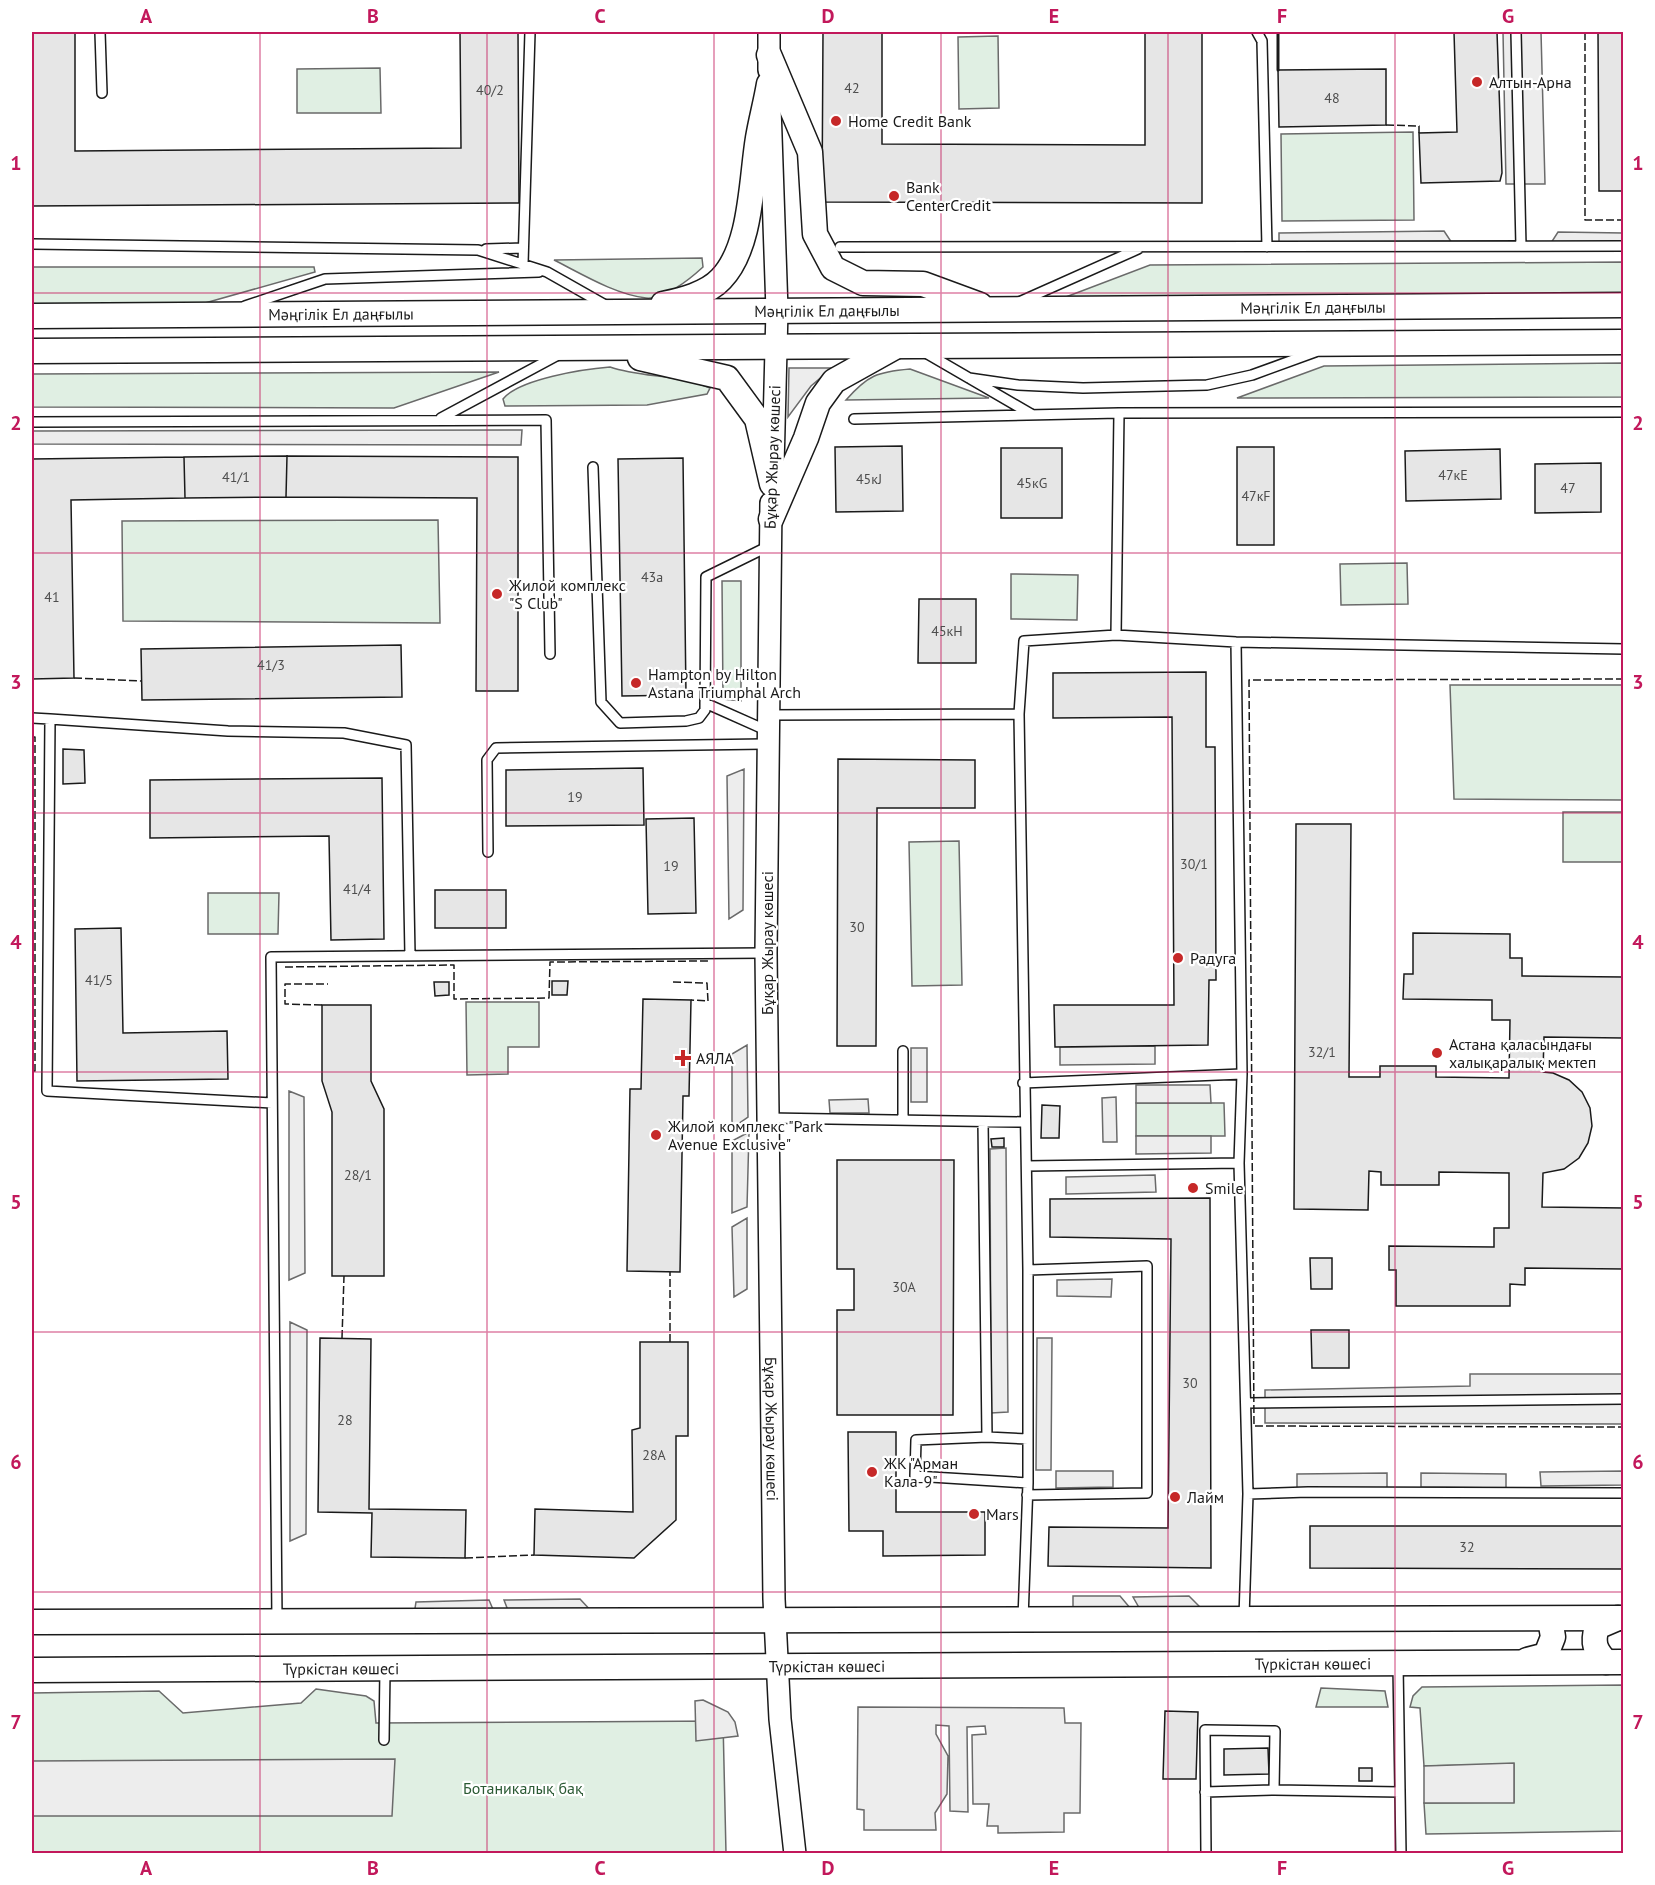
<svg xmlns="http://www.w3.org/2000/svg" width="1655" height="1885" font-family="'PT Sans',sans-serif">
	<rect width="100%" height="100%" fill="#fff"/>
	<!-- green -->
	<path fill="#e0efe3" stroke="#6a6a6a" stroke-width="1.5" d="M998 36 999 108 959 109 958 37Z
		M380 68 381 113H297V69Z
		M1413 132 1414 220 1282 221 1281 134Z
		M702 258 703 267C690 279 664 300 646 298 614 294 582 274 554 260Z
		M1623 262V296L1050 303 1150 265Z
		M32 267H314L315 272 198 305H32Z
		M1623 363V397L1237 398 1324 366Z
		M610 367C642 378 678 374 710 388L707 394 647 405 505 406 503 399C519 379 584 369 610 367Z
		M910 369 989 398 846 400C868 375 877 372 910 369Z
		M499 372 394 408 32 407V374Z
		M438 520 440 623 123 621 122 521Z
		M1407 563 1408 604 1341 605 1340 564Z
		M1011 574 1078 575 1077 620 1011 619Z
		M722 581H741V701L723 699Z
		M1450 685H1623V800L1454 799Z
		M1563 812H1623V862H1563Z
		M959 841 962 985 912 986 909 842Z
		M208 893H279L278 934H208Z
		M466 1002H539V1047H508V1074L467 1075Z
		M1136 1103H1224L1225 1136H1136Z
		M1623 1685V1831L1426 1834 1424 1803 1514 1802V1764L1424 1766 1420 1708 1410 1707 1413 1696 1422 1687Z
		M1321 1688 1385 1691 1388 1707H1316Z
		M316 1689 366 1696 374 1701 376 1723 723 1721 726 1853H32V1693L159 1691 183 1713 301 1703Z"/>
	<!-- parking -->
	<path fill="#ededed" stroke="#6a6a6a" stroke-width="1.5" d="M1503 32H1541L1545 184H1506Z
		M1444 231 1454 246 1279 247V233Z
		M1558 232 1623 233V246H1549Z
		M789 368H832L811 386 788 417Z
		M522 430 521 445 32 444V431Z
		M744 769 743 910 729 919 727 776Z
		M747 1045 748 1117 732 1128V1054Z
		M1155 1046V1064L1060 1065V1047Z
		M911 1048H927V1102H911Z
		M1136 1085H1210L1211 1103H1136Z
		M289 1091 304 1097 305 1273 289 1280Z
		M1116 1097 1117 1142H1103L1102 1098Z
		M868 1099 869 1113H830L829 1100Z
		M749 1132 747 1207 732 1213V1141Z
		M1136 1136H1211V1153L1136 1154Z
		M1006 1148 1008 1412 991 1413 990 1149Z
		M1155 1175 1156 1192 1066 1194V1177Z
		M747 1218V1289L734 1297 732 1227Z
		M1112 1279 1111 1297 1057 1296V1280Z
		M290 1322 307 1330 306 1534 290 1541Z
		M1037 1338H1052L1051 1470H1036Z
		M1470 1374H1623V1424L1265 1423V1390L1470 1386Z
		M1056 1471H1113V1487L1056 1488Z
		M1623 1471V1485L1541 1486 1540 1472Z
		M1387 1473V1488H1297V1474Z
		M1421 1473 1506 1474V1488L1421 1487Z
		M1073 1596H1120L1131 1609 1073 1610Z
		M1189 1596 1201 1608 1141 1611 1133 1597Z
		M580 1599 593 1613H509L504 1600Z
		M489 1600 495 1614 414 1615 416 1602Z
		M703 1700 728 1712 735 1722 738 1736 696 1741 695 1701Z
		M858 1707 1064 1708 1065 1723H1081L1080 1813H1064V1832L998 1833V1826H987L989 1804H973L972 1735 986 1734 985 1726 967 1727 968 1812 950 1811 949 1726 936 1725V1734L948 1756 947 1794 935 1813 936 1830H864V1810L857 1809Z
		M395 1759 392 1816H32V1761Z
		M1514 1763V1803H1424V1766Z"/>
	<!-- building -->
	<path fill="#e6e6e6" stroke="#1a1a1a" stroke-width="1.5" d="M32 32H75V151L461 148 460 32H518L519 203 32 206Z
		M823 32H882V144L1145 145V32H1202V203L822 202Z
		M1454 32H1497L1502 173 1500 181 1421 183 1419 133 1457 132Z
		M1598 32H1624V191H1599Z
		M1386 69V125L1279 127 1278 70Z
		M902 446 903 511 836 512 835 447Z
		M1237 447H1274V545H1237Z
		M1001 448H1062V518H1001Z
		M1500 449 1501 499 1406 501 1405 451Z
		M1622 453H1624V549H1623Z
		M287 456 518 457V691H476L477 498 286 497Z
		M287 456 286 497 185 498 184 457Z
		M184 457 185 498 71 500 74 678 32 679V459Z
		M683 458 686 695 622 696 618 459Z
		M1601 463V512L1535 513V464Z
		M919 599H976V663H918Z
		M401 645 402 697 142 700 141 649Z
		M1206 672V747H1215L1216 980H1209L1208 1045 1055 1047 1054 1005H1174L1172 717 1053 718V673Z
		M63 749 84 750 85 783 63 784Z
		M838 759 975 760V808H877L876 1046H837Z
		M643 768 644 825 506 826V770Z
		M382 778 384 939 331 940 329 836 150 838V780Z
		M694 818 696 913 648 914 646 819Z
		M1296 824H1351L1349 1077H1380V1066H1436V1077L1509 1078 1510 1020H1492V1000L1403 999 1404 974H1413V933L1510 934V958H1522V976L1623 977V1038L1544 1037 1543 1072 1553 1073 1569 1080 1582 1092 1590 1108 1592 1126 1588 1143 1579 1158 1564 1169 1543 1173 1542 1207 1624 1208V1269L1525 1268V1285L1510 1284V1306H1396V1270H1389V1246L1494 1247V1228H1509V1173L1439 1172V1185H1381V1172L1369 1171 1368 1210 1294 1209Z
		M435 890H506V928H435Z
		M121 928 123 1033 227 1031 228 1079 77 1081 75 929Z
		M552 981H568L567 995H552Z
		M434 982H449V995L435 996Z
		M643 999 691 1000 689 1096H683L680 1272 627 1271 630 1089H641Z
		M322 1005H371V1081L384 1109V1276H332V1112L322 1081Z
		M1042 1105 1060 1106 1059 1138H1041Z
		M1004 1138V1147H992L991 1139Z
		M837 1160H954L953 1415H837V1310H854V1269H837Z
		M1210 1198 1211 1568 1048 1566 1049 1527 1168 1528 1171 1239 1050 1237V1199Z
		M1310 1258H1332V1289H1311Z
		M1311 1330H1349V1368H1312Z
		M320 1338 371 1339 369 1509 466 1510 465 1558 371 1557 372 1513 318 1512Z
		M640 1342H688V1436H676V1520L634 1558 534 1555 535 1509 633 1512 632 1430 640 1428Z
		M848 1432H896V1512H985V1555L883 1556V1531H849Z
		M1310 1526H1624V1569L1310 1568Z
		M1165 1711 1198 1712 1196 1779H1163Z
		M1268 1748 1269 1774 1224 1775V1749Z
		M1359 1768H1372V1781H1359Z"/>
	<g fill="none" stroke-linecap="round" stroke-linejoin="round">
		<defs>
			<path id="service" d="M100 32 102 93
				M1257 32 1262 41 1267 247
				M1516 32 1521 246
				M32 244 478 250 547 272 607 306
				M840 247 1624 246
				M486 249 523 248
				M523 264 530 32
				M1019 302 1138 249
				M245 306 325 279 539 272
				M926 353 1031 414
				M969 378 1018 385 1083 388 1207 385 1252 375 1315 352
				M441 418 558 355
				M854 419 1119 413 1624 412
				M32 422 546 420 550 654
				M593 467 601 702 620 723 686 721 699 718 705 710 706 577 769 546
				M1116 635 1119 413
				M1236 642 1242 1074 1239 1163 1248 1494 1244 1618
				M705 703 768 731
				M767 715 1019 714
				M32 718 50 719 47 1091 272 1103
				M50 719 228 731 344 733 406 745 410 955
				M488 852 487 760 496 748 767 744
				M903 1051V1120
				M1023 1083 1242 1074
				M768 1118 1024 1122
				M983 1122 987 1437
				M1027 1166 1239 1163
				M1247 1403 1624 1399
				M1028 1483 915 1476 916 1440 987 1437 1028 1439
				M1248 1494 1308 1492 1624 1493
				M1027 1495 1147 1493V1266L1028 1270
				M1023 1619 1028 1483V1270L1019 714 1024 641 1116 635 1236 642 1624 649
				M277 1620 271 957 766 953
				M1398 1665 1401 1854
				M384 1740 385 1670
				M1274 1790 1400 1792
				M1205 1792 1274 1790 1275 1731 1205 1730 1206 1854"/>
			<g id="tertiary">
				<path d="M769 32V70"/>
				<path d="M770 107 777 310 773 466"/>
				<path id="s1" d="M771 503 766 953 774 1599 780 1719 795 1854"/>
			</g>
			<g id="secondary">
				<path d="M769 55 810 152 815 234 833 268 863 283 923 284 980 305"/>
				<path d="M663 304C682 300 707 294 721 279 752 247 751 180 758 138 761 120 766 102 769 84"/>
				<path id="s2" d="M32 316 1624 305"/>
				<path d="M32 351 1624 342"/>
				<path d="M640 358 727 378 757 419 772 484"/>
				<path d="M771 519 806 438 818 403 834 381 895 347"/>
				<path d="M32 1622 1624 1618"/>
				<path d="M1527 1660 1546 1655 1553 1637 1550 1619"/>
				<path d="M1606 1662C1595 1650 1592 1643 1597 1627L1618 1618"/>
				<path id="s3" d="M32 1670 1624 1662"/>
			</g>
		</defs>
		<!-- service casing -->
		<use href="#service" stroke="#1a1a1a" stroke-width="12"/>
		<!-- tertiary casing -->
		<use href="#tertiary" stroke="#1a1a1a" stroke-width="24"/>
		<!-- secondary casing -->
		<use href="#secondary" stroke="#1a1a1a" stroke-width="27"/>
		<!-- service -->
		<use href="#service" stroke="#fff" stroke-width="9"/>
		<!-- tertiary -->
		<use href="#tertiary" stroke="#fff" stroke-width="21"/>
		<!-- secondary -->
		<use href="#secondary" stroke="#fff" stroke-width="24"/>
		<!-- fence -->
		<path stroke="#1a1a1a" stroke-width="1.5" stroke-dasharray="8 3" stroke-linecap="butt" d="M1585 32V220H1624
			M1386 125 1419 126V133
			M74 678 141 681
			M1624 679 1249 680 1254 1426 1624 1427
			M32 737H35V1071H32
			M285 967 454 965V999L549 998 550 962 708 961
			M673 982 707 983 708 1001 691 1000
			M322 1005 285 1004V984H328
			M342 1338 344 1276
			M670 1342V1272
			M465 1558 534 1555"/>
		<!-- wall -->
		<path stroke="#1a1a1a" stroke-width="3" d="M1278 32V70"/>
	</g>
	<!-- grid -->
	<path fill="none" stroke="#c2185b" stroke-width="1.5" stroke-opacity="0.55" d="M260 32V1854M487 32V1854M714 32V1854M941 32V1854M1168 32V1854M1395 32V1854M32 293H1624M32 553H1624M32 813H1624M32 1072H1624M32 1332H1624M32 1592H1624"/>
	<!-- markers -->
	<g fill="#c62828" stroke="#fff" stroke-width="2">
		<circle cx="1477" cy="82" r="6"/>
		<circle cx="836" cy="121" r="6"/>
		<circle cx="894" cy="196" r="6"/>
		<circle cx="497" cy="594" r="6"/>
		<circle cx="636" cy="683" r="6"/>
		<circle cx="1178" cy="958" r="6"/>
		<circle cx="1437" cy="1053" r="6"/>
		<path d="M680 1049h6v6h6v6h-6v6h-6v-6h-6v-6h6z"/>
		<circle cx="656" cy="1135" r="6"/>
		<circle cx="1193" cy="1188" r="6"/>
		<circle cx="872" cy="1472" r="6"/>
		<circle cx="1175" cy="1497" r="6"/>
		<circle cx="974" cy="1514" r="6"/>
	</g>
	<g text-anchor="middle" stroke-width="4.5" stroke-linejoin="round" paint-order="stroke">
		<!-- number labels -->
		<g font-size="14" fill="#4d4d4d">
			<text x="852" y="93">42</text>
			<text x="490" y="95">40/2</text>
			<text x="1332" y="103">48</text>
			<text x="1453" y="480">47кЕ</text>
			<text x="236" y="482">41/1</text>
			<text x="869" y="484">45кJ</text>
			<text x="1032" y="488">45кG</text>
			<text x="1568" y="493">47</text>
			<text x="1256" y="501">47кF</text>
			<text x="652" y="582">43а</text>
			<text x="52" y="602">41</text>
			<text x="947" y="636">45кH</text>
			<text x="271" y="670">41/3</text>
			<text x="575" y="802">19</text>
			<text x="1194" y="869">30/1</text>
			<text x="671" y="871">19</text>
			<text x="357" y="894">41/4</text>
			<text x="857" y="932">30</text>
			<text x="99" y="985">41/5</text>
			<text x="1322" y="1057">32/1</text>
			<text x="358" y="1180">28/1</text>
			<text x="904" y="1292">30А</text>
			<text x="1190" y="1388">30</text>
			<text x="345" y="1425">28</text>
			<text x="654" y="1460">28А</text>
			<text x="1467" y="1552">32</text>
		</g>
		<!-- poi labels -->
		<g font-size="16" fill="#1a1a1a" stroke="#fff" text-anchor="start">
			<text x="1489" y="88">Алтын-Арна</text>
			<text x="848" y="127">Home Credit Bank</text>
			<text x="906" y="193">Bank<tspan x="906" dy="18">CenterCredit</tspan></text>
			<text x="509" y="591">Жилой комплекс<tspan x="509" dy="18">"S Club"</tspan></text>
			<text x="648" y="680">Hampton by Hilton<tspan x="648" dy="18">Astana Triumphal Arch</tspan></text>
			<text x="1190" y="964">Радуга</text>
			<text x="1449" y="1050">Астана қаласындағы<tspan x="1449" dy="18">халықаралық мектеп</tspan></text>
			<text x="696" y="1064">АЯЛА</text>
			<text x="668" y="1132">Жилой комплекс "Park<tspan x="668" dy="18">Avenue Exclusive"</tspan></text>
			<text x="1205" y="1194">Smile</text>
			<text x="884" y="1469">ЖК "Арман<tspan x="884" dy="18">Кала-9"</tspan></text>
			<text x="1187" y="1503">Лайм</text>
			<text x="986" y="1520">Mars</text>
		</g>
		<!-- street labels -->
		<g font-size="16" fill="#1a1a1a" stroke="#fff">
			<text dy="6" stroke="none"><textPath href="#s2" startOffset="1281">Мәңгілік Ел даңғылы</textPath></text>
			<text dy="6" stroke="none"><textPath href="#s2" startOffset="795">Мәңгілік Ел даңғылы</textPath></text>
			<text dy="6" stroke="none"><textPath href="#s2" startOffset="309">Мәңгілік Ел даңғылы</textPath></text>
			<text transform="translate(772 457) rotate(-88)" y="6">Бұқар Жырау көшесі</text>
			<text transform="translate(767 943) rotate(-90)" y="6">Бұқар Жырау көшесі</text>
			<text dy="6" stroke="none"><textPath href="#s1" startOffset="926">Бұқар Жырау көшесі</textPath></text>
			<text dy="6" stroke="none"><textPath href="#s3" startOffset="1281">Түркістан көшесі</textPath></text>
			<text dy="6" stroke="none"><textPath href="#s3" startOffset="795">Түркістан көшесі</textPath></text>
			<text dy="6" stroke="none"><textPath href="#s3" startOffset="309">Түркістан көшесі</textPath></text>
		</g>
		<!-- park labels -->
		<g font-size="16" fill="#2b5a34" stroke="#fff">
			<text x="523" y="1794">Ботаникалық бақ</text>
		</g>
	</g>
	<!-- border -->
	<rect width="1655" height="1885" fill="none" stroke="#ffffff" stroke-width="66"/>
	<rect x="33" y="33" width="1589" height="1819" fill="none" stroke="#c2185b" stroke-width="2"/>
	<g font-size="20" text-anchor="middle" font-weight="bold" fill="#c2185b">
		<text x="146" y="23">A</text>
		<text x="373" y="23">B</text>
		<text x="600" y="23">C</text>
		<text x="828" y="23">D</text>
		<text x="1054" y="23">E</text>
		<text x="1282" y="23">F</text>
		<text x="1508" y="23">G</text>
		<text x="16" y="170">1</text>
		<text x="1638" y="170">1</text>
		<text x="16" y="430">2</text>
		<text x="1638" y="430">2</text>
		<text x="16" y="689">3</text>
		<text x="1638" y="689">3</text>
		<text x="16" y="949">4</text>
		<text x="1638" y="949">4</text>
		<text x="16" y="1209">5</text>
		<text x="1638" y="1209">5</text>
		<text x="16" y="1469">6</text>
		<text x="1638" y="1469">6</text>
		<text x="16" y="1729">7</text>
		<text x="1638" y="1729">7</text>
		<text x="146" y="1875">A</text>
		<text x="373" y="1875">B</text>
		<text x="600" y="1875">C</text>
		<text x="828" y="1875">D</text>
		<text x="1054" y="1875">E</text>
		<text x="1282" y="1875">F</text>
		<text x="1508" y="1875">G</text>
	</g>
</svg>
